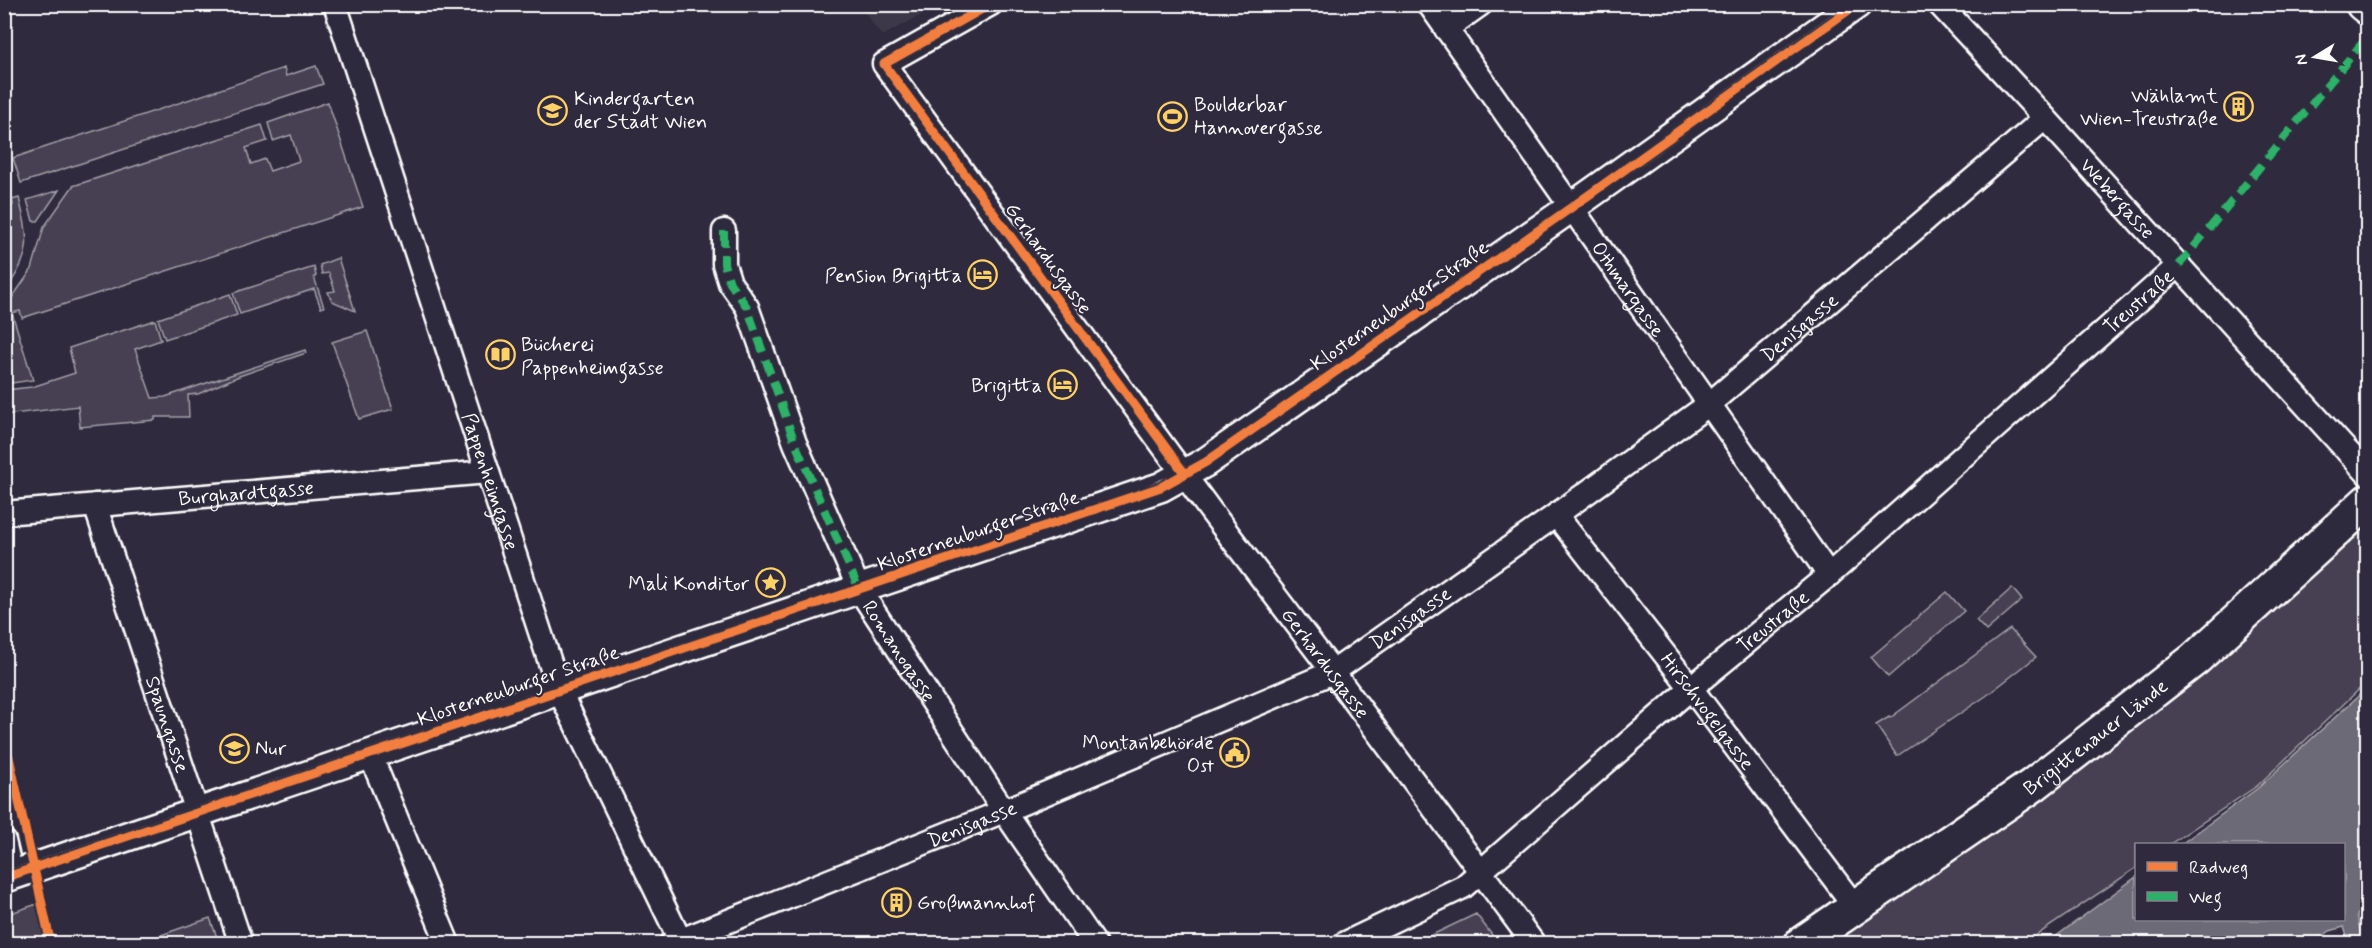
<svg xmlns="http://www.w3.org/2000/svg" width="2372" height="948" font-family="Mynerve,sans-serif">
	<rect width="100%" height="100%" fill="#2f2a3d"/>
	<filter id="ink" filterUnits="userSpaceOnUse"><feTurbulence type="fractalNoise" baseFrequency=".0167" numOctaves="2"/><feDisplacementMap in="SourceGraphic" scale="12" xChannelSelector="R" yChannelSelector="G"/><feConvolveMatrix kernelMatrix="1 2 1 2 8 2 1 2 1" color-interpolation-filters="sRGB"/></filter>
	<g filter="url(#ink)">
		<!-- built -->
		<path fill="#3c3749" d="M859 5H940L882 36Z"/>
		<!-- green -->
		<path fill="#464152" stroke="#a2a0a8" stroke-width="1.5" d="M316 66 323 84 21 183 13 158 284 68 286 76Z
			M328 102 363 207 22 318 20 311 12 313 33 380 5 384V308L32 269 44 227 73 186 262 125 267 141 246 148 251 164 265 159 270 171 299 161 291 135 273 141 268 123Z
			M59 190 38 221H33L27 200Z
			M19 198C28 235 33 251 10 284H6L5 292V203L9 202 10 206 13 205 12 200Z
			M338 258 355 311 332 301 328 292 335 291 329 273 322 274 320 265Z
			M314 267 316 276 314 277 324 307 321 308 314 289 240 314 233 293Z
			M230 294 237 315 165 339 158 319Z
			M155 320 161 340 135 349 152 398 165 397 305 350 306 353 239 376 198 394 188 395 189 417H155V420L80 427 78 406 5 415V390L32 387 75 373 69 348Z
			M367 331 393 409 359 419 332 342Z
			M2367 519V682L2257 786 2170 844H2136V868L2025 943 1830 944Z
			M2012 588 2022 600 1986 631 1976 620Z
			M1947 592 1964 611 1888 677 1871 657Z
			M2010 629 2036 657 1986 696 1897 756 1876 725 1889 717 1890 718Z
			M37 904 45 943H5V915Z
			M1476 914 1498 943H1415Z
			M210 918 219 943H138Z"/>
		<!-- water -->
		<path fill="#6d6a77" stroke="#a7a6ad" stroke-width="1.5" d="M2367 688 2368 897 2362 904 2363 910 2357 915 2362 941 2358 943H2349L2344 927 2330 931 2313 943H2047L2136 877V920H2344V844H2181L2258 788Z"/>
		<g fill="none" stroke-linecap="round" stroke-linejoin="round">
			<defs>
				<g id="minor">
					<path id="s1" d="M335 4 559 690 682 944"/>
					<path id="s2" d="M991 4 884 64 1210 510 1333 672 1534 944"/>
					<path id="s3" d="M1429 4 1829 575"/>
					<path id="s4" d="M1939 4 2045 118 2368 474"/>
					<path d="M1446 29 1481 4"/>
					<path id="s5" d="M724 231V264L730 283 747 307 795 443 859 589 1004 811 1095 944"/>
					<path id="s6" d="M95 505 241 944"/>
					<path id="s7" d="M4 513 488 472"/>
					<path id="s8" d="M1556 515 1691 688 1856 908"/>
					<path d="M370 754 448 944"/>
					<path d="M4 841 12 875"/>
					<path id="s9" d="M671 944 1004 811 1333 672 1556 515 1708 405 2045 118"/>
					<path id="s10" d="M1344 944 1463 887 1691 688 1829 575 2179 265"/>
				</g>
				<path id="tertiary" d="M4 878 1161 487 1206 462 1572 207 1857 4"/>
				<path id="secondary" d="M2363 4 2368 8"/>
				<g id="primary">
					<path id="s11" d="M1801 944 2033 785 2195 659 2368 501"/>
				</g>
			</defs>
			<!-- minor casing -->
			<use href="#minor" stroke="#fff" stroke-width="27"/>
			<!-- tertiary casing -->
			<use href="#tertiary" stroke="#fff" stroke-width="33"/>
			<!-- secondary casing -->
			<use href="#secondary" stroke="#fff" stroke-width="38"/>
			<!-- primary casing -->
			<use href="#primary" stroke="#fff" stroke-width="38"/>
			<!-- minor -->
			<use href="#minor" stroke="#2f2a3d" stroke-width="22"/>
			<!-- tertiary -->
			<use href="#tertiary" stroke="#2f2a3d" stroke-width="28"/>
			<!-- secondary -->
			<use href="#secondary" stroke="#2f2a3d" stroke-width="33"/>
			<!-- primary -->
			<use href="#primary" stroke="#2f2a3d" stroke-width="33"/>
			<!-- tram -->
			<path stroke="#fff" stroke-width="1.5" d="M4 872 1140 489 1173 475 1203 458 1569 203 1847 4
				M4 882 1149 496 1188 478 1224 455 1649 159 1864 4"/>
			<!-- quiet -->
			<path stroke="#2db169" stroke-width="8" stroke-dasharray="15 8" stroke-linecap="butt" d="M724 231V264L730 283 747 307 795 443 859 589
				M2179 265 2368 36"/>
			<defs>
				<path id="cycleway" d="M991 4 884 64 1185 474
					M4 735 51 944
					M4 878 1161 487 1206 462 1572 207 1857 4"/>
			</defs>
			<!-- cycleway casing -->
			<use href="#cycleway" stroke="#2f2a3d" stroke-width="13"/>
			<!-- cycleway -->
			<use href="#cycleway" stroke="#f27e40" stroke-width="9"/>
		</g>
	</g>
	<!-- icons -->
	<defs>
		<symbol id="building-ring" viewBox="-11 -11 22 22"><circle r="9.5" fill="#2f2a3d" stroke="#ffd166" stroke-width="1.5"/><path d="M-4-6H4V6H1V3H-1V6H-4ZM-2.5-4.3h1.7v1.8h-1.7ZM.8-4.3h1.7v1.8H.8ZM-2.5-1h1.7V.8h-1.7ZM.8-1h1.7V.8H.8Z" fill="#ffd166"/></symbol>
		<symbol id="school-ring" viewBox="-11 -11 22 22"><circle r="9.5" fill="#2f2a3d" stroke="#ffd166" stroke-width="1.5"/><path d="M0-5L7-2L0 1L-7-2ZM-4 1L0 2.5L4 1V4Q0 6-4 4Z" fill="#ffd166"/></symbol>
		<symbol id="stadium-ring" viewBox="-11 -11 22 22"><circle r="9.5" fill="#2f2a3d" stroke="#ffd166" stroke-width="1.5"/><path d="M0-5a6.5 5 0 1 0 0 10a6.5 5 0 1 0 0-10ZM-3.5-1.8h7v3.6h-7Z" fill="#ffd166"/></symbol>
		<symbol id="hotel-ring" viewBox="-11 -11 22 22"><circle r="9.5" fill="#2f2a3d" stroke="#ffd166" stroke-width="1.5"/><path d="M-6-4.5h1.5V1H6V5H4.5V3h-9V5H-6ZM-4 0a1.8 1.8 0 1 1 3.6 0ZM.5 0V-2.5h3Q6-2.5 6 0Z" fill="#ffd166"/></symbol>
		<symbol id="library-ring" viewBox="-11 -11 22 22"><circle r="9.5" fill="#2f2a3d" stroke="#ffd166" stroke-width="1.5"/><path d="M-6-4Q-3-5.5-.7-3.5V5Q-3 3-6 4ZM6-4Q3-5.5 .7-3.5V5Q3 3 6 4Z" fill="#ffd166"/></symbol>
		<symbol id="sight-ring" viewBox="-11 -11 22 22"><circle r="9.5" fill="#2f2a3d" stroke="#ffd166" stroke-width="1.5"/><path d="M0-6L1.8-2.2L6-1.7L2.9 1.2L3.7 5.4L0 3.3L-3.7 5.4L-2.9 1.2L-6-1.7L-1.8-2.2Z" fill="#ffd166"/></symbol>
		<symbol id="civic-ring" viewBox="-11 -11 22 22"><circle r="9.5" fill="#2f2a3d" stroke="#ffd166" stroke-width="1.5"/><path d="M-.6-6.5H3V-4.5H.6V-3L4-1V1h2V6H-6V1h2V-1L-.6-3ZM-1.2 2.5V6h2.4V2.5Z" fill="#ffd166"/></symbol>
	</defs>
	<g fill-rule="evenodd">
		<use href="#building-ring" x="2222" y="90" width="33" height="33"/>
		<use href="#school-ring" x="536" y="94" width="33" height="33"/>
		<use href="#stadium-ring" x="1156" y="100" width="33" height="33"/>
		<use href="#hotel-ring" x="966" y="258" width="33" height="33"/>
		<use href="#library-ring" x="484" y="338" width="33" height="33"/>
		<use href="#hotel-ring" x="1046" y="368" width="33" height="33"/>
		<use href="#sight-ring" x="754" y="566" width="33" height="33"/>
		<use href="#school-ring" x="218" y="732" width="33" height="33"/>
		<use href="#civic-ring" x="1218" y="736" width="33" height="33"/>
		<use href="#building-ring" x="880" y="886" width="33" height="33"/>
	</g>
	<g text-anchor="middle" stroke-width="4.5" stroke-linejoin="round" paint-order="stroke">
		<!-- poi labels -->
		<g font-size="20" fill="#fff" stroke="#2f2a3d" text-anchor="end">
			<text x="2218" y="102">Wählamt<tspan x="2218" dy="23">Wien-Treustraße</tspan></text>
			<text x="574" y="105" text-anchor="start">Kindergarten<tspan x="574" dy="23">der Stadt Wien</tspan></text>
			<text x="1194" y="111" text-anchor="start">Boulderbar<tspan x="1194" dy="23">Hannovergasse</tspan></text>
			<text x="962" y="282">Pension Brigitta</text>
			<text x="521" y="351" text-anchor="start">Bücherei<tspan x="521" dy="23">Pappenheimgasse</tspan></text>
			<text x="1042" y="392">Brigitta</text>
			<text x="749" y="590">Mali Konditor</text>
			<text x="1214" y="749">Montanbehörde<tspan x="1214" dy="23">Ost</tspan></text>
			<text x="255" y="755" text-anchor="start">Nur</text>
			<text x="917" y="909" text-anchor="start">Großmannhof</text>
		</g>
		<!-- street labels -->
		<g font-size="20" fill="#fff" stroke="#2f2a3d">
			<text dy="7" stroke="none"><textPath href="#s4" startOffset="264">Webergasse</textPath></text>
			<text transform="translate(1049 258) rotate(54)" y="7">Gerhardusgasse</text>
			<text dy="7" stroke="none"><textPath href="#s3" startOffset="348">Othmargasse</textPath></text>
			<text dy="7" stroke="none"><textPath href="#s10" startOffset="1026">Treustraße</textPath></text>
			<text transform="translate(1399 305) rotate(-35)" y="7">Klosterneuburger Straße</text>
			<text dy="7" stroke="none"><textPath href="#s9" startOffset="1296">Denisgasse</textPath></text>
			<text dy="7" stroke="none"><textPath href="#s1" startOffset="502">Pappenheimgasse</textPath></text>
			<text dy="7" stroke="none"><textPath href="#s7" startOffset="243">Burghardtgasse</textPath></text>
			<text transform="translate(978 530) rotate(-19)" y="7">Klosterneuburger Straße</text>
			<text dy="7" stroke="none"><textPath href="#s9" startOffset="810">Denisgasse</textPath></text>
			<text dy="7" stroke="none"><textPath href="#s10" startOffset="540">Treustraße</textPath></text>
			<text dy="7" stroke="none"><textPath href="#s5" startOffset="460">Romanogasse</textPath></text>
			<text dy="7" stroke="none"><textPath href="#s2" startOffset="867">Gerhardusgasse</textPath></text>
			<text transform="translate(518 685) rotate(-19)" y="7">Klosterneuburger Straße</text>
			<text dy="7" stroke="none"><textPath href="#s8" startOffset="248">Hirschvogelgasse</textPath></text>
			<text dy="7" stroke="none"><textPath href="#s6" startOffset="231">Spaungasse</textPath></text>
			<text dy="7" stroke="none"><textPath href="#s11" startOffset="360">Brigittenauer Lände</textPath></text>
			<text dy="7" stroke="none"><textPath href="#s9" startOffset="324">Denisgasse</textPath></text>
		</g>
	</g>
	<!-- margin -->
	<rect width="2372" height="948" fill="none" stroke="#2f2a3d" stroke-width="24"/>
	<rect x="12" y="12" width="2348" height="924" fill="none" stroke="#fff" stroke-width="2" filter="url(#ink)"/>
	<!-- legend -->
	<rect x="2135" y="843" width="210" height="78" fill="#2f2a3d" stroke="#827f8b" stroke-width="1.5"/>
	<rect x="2147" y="862" width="30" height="9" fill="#f27e40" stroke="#827f8b" stroke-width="1.5"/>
	<text x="2189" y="873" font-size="18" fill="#ffffff">Radweg</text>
	<rect x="2147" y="892" width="30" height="9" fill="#2db169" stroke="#827f8b" stroke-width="1.5"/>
	<text x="2189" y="903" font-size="18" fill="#ffffff">Weg</text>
	<!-- north arrow -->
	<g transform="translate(2315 57) rotate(259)" stroke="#2f2a3d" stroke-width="4.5" paint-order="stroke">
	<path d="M0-4.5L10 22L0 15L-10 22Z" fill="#ffffff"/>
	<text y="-9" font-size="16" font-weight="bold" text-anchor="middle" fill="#ffffff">N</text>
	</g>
</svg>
